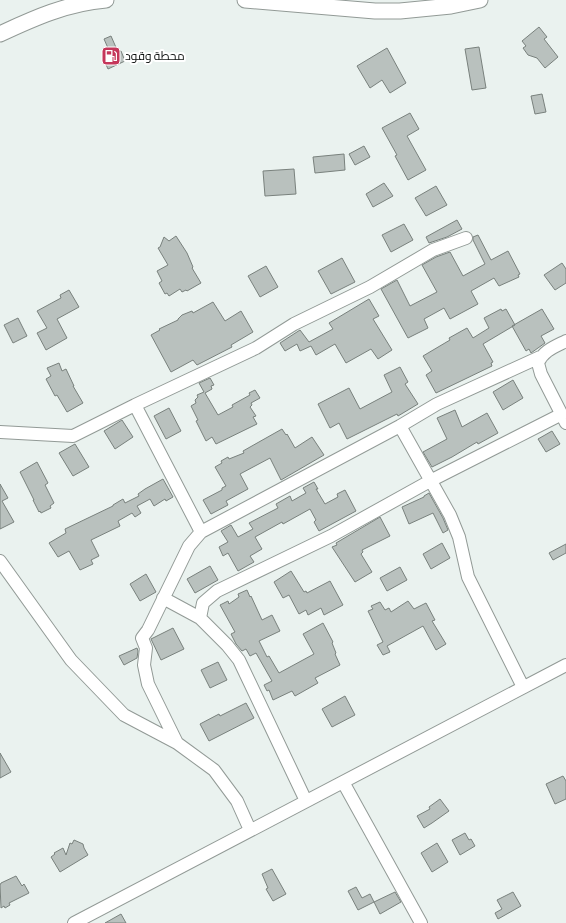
<svg xmlns="http://www.w3.org/2000/svg" width="566" height="923" font-family="Commissioner,Cairo,sans-serif">
	<rect width="100%" height="100%" fill="#eaf2ef"/>
	<!-- building -->
	<path fill="#b9c1be" stroke="#79817d" d="M539 27 547 37 544 39 558 57 545 68 537 58 528 55 523 48 526 46 522 41Z
		M111 36 118 52 121 51 125 61 108 69 103 58 111 55 104 39Z
		M479 47 486 88 472 90 465 49Z
		M387 48 406 83 390 93 382 80 370 88 357 66Z
		M542 94 546 112 535 114 531 96Z
		M410 113 419 129 407 136 426 170 408 180 395 156 397 155 382 128Z
		M364 146 370 157 355 165 349 154Z
		M344 154 345 170 315 173 313 157Z
		M294 169 296 194 265 196 263 171Z
		M384 183 393 196 373 207 366 194Z
		M436 186 447 205 426 216 415 198Z
		M457 220 462 229 447 237 429 243 426 237Z
		M404 224 413 240 391 252 382 235Z
		M478 235 491 260 508 251 520 274 518 275 519 277 499 286 494 278 471 291 478 304 450 319 444 308 424 319 428 328 408 338 381 289 397 280 410 306 437 292 422 265 436 257 450 252 463 276 485 264 473 240V237Z
		M176 236 187 253 193 267 192 268 201 283 187 291 186 290 182 292 180 289 169 296 167 293 165 294 159 283 162 281 157 271 168 265 158 248 160 247 164 237 169 241Z
		M342 258 355 282 331 294 318 271Z
		M562 263 566 269V283L555 290 544 275Z
		M266 266 278 287 260 297 248 276Z
		M69 290 79 307 57 319 67 338 46 350 37 333 47 328 37 311 61 298 60 295Z
		M369 299 379 316 373 319 392 350 378 359 371 349 346 363 335 344 316 355 311 346 300 351 297 344 285 351 280 343 300 330 309 342 333 329 329 323Z
		M213 302 225 321 241 311 253 332 231 345 232 347 197 365 193 360 171 372 151 335 160 330 159 329 178 320V319L182 315 192 311 193 313Z
		M501 309 502 311 506 309 515 325 483 344 493 362 491 363 492 366 436 393 426 375 432 371 423 356 450 340 449 338 467 328 473 338 489 328 484 318Z
		M542 309 554 329 541 336 545 343 531 353 529 349 526 351 512 326Z
		M18 318 27 336 13 343 4 325Z
		M59 363 62 371 66 369 74 386H73L83 403 67 412 57 395 55 396 46 379 51 376 47 368Z
		M400 367 408 382 405 384 418 404 398 416 397 414 347 439 339 423 330 428 318 404 349 388 360 409 392 392 384 375Z
		M210 378 214 385 211 386 212 389 205 393 218 415 233 407 232 405 250 395 249 393 255 390 260 398 251 403 252 405 250 407 256 416 253 417 257 424 216 444 212 437 206 441 196 421 198 420 191 406 196 403 195 400 198 397 197 395 204 392 199 383Z
		M513 380 523 398 503 410 493 392Z
		M169 408 181 431 166 439 154 416Z
		M455 410 462 427 487 413 498 433 478 444 477 442 452 457 432 467 423 452 447 439 437 418Z
		M122 420 133 437 115 449 104 431Z
		M282 429 286 435 287 434 295 448 312 437 324 455 281 480 270 458 240 474 248 489 226 501 228 505 211 514 203 500 222 490V488L226 486 215 467 222 463 221 461 228 457 229 459 244 453 243 451Z
		M552 431 560 444 546 452 538 439Z
		M75 444 89 467 73 476 59 453Z
		M37 462 48 483 45 485 54 503 50 506 51 508 41 513 40 511 39 512 33 500H34L20 472Z
		M163 479 173 497 166 501 165 499 154 506 150 499 137 506 141 513 135 517 132 513 118 521 120 526 91 540 99 556 91 560 93 564 80 570 69 551 58 557 49 543 66 533 65 529 113 506V505L123 499 125 503 139 496 138 494 145 489Z
		M314 482 318 489H316L325 504 338 497 337 494 345 490 356 511 319 531 314 522 316 520 310 509 283 524 282 522 255 537 262 549 250 556 254 562 238 571 228 553 223 556 219 547 228 542 221 531 231 525 238 537 253 529 249 523 278 508 276 504 290 496 292 501 306 493 303 488Z
		M0 484 8 498 2 501 14 522 0 529Z
		M429 493 443 518 448 530 443 533 433 513 409 524 402 507 424 497V496Z
		M380 517 390 536 362 550 363 552 361 554 372 572 355 582 332 547 337 545 336 543Z
		M442 543 450 558 431 569 423 554Z
		M566 544V553L553 560 549 553Z
		M210 566 218 580 195 593 187 579Z
		M400 567 407 580 387 591 380 578Z
		M291 571 304 592 306 591 307 593 330 581 343 605 324 615 321 608 308 615 306 610 299 614 289 595 283 598 274 582Z
		M146 574 156 592 140 601 130 584Z
		M247 590 250 597 251 596 262 620 272 615 280 631 259 641 267 657 269 656 279 673 314 654 303 634 323 623 333 642 332 643 336 653 335 654 340 665 315 678 318 683 295 696 292 691 273 700 269 690 267 691 264 685 272 681 256 653 250 656 246 649 242 651 236 644 231 634 235 632 220 605 228 601 229 604 239 597 238 594Z
		M408 601 414 609 426 603 435 620 432 621 446 644 436 650 423 626 387 646 390 652 383 655 377 645 383 642 368 611 373 609 371 606 380 602 385 610 389 608 391 612Z
		M173 628 184 649 161 660 151 639Z
		M137 648 138 651 137 658 124 665 119 656Z
		M218 662 227 680 210 688 201 670Z
		M345 696 355 715 332 727 322 709Z
		M246 703 254 718 209 741 200 724 219 714 220 716Z
		M0 753 11 772 0 778Z
		M563 776 566 781V799L555 804 546 784Z
		M440 799 449 811 432 823 424 828 417 816 430 809 429 807Z
		M465 833 469 840 471 839 475 846 460 855 452 840Z
		M74 840 83 844 84 848 88 855 60 872 51 857 55 854 54 853 63 848 66 855 70 843 72 844Z
		M437 843 448 862 432 872 421 853Z
		M272 869 286 894 273 901 266 889 268 888 262 874Z
		M16 876 22 886 24 884 29 893 9 903 10 905 5 908 4 906 1 908 0 885 1 883Z
		M356 887 362 898 370 894 374 902 358 910 348 891Z
		M395 892 401 902 380 914 374 902Z
		M513 892 521 906 498 919 495 913 502 909 497 900Z
		M121 914 126 923H105Z"/>
	<g fill="none" stroke-linecap="round" stroke-linejoin="round">
		<defs>
			<path id="minor" d="M566 341C554 347 543 351 538 363L541 374 566 423
				M135 405 201 532
				M400 426 450 515 459 537 468 577 523 687
				M0 432 73 436 135 405 256 348 294 324 370 287 433 250 466 238
				M0 561 71 660 124 715 177 743 214 770 237 801 250 830
				M163 598 200 618
				M177 743 148 684 144 665 146 648 142 638 148 630 189 546 201 532 400 426 437 404 540 357
				M343 782 421 923
				M306 801 239 660 227 645 200 618 203 603 217 591 331 536 430 481 562 414
				M74 923 566 665"/>
			<path id="major" d="M245 0 375 11H400L451 6 480 0
				M0 34C34 18 68 3 106 0"/>
		</defs>
		<!-- minor casing -->
		<use href="#minor" stroke="#929a96" stroke-width="14"/>
		<!-- major casing -->
		<use href="#major" stroke="#929a96" stroke-width="17"/>
		<!-- minor -->
		<use href="#minor" stroke="#fff" stroke-width="12"/>
		<!-- major -->
		<use href="#major" stroke="#fff" stroke-width="15"/>
	</g>
	<!-- icons -->
	<defs>
		<symbol id="fuel-square" viewBox="-11 -11 22 22"><rect x="-9" y="-9" width="18" height="18" rx="4" fill="#c5365a" stroke="#fff"/><path d="M-5.5-6h7V0h2V4h1.3V-2.5L3-4.5l.8-.8L6-3V5H2.5V1h-1V6h-7ZM-4.2-4.7v3.2H.2V-4.7Z" fill="#fff"/></symbol>
	</defs>
	<g fill-rule="evenodd">
		<use href="#fuel-square" x="100" y="45" width="22" height="22"/>
	</g>
	<g text-anchor="middle" stroke-width="4" stroke-linejoin="round" paint-order="stroke">
		<!-- poi labels -->
		<g font-size="12" fill="#0e1110" stroke="#fff" text-anchor="start">
			<text x="125" y="60">محطة وقود</text>
		</g>
	</g>
</svg>
